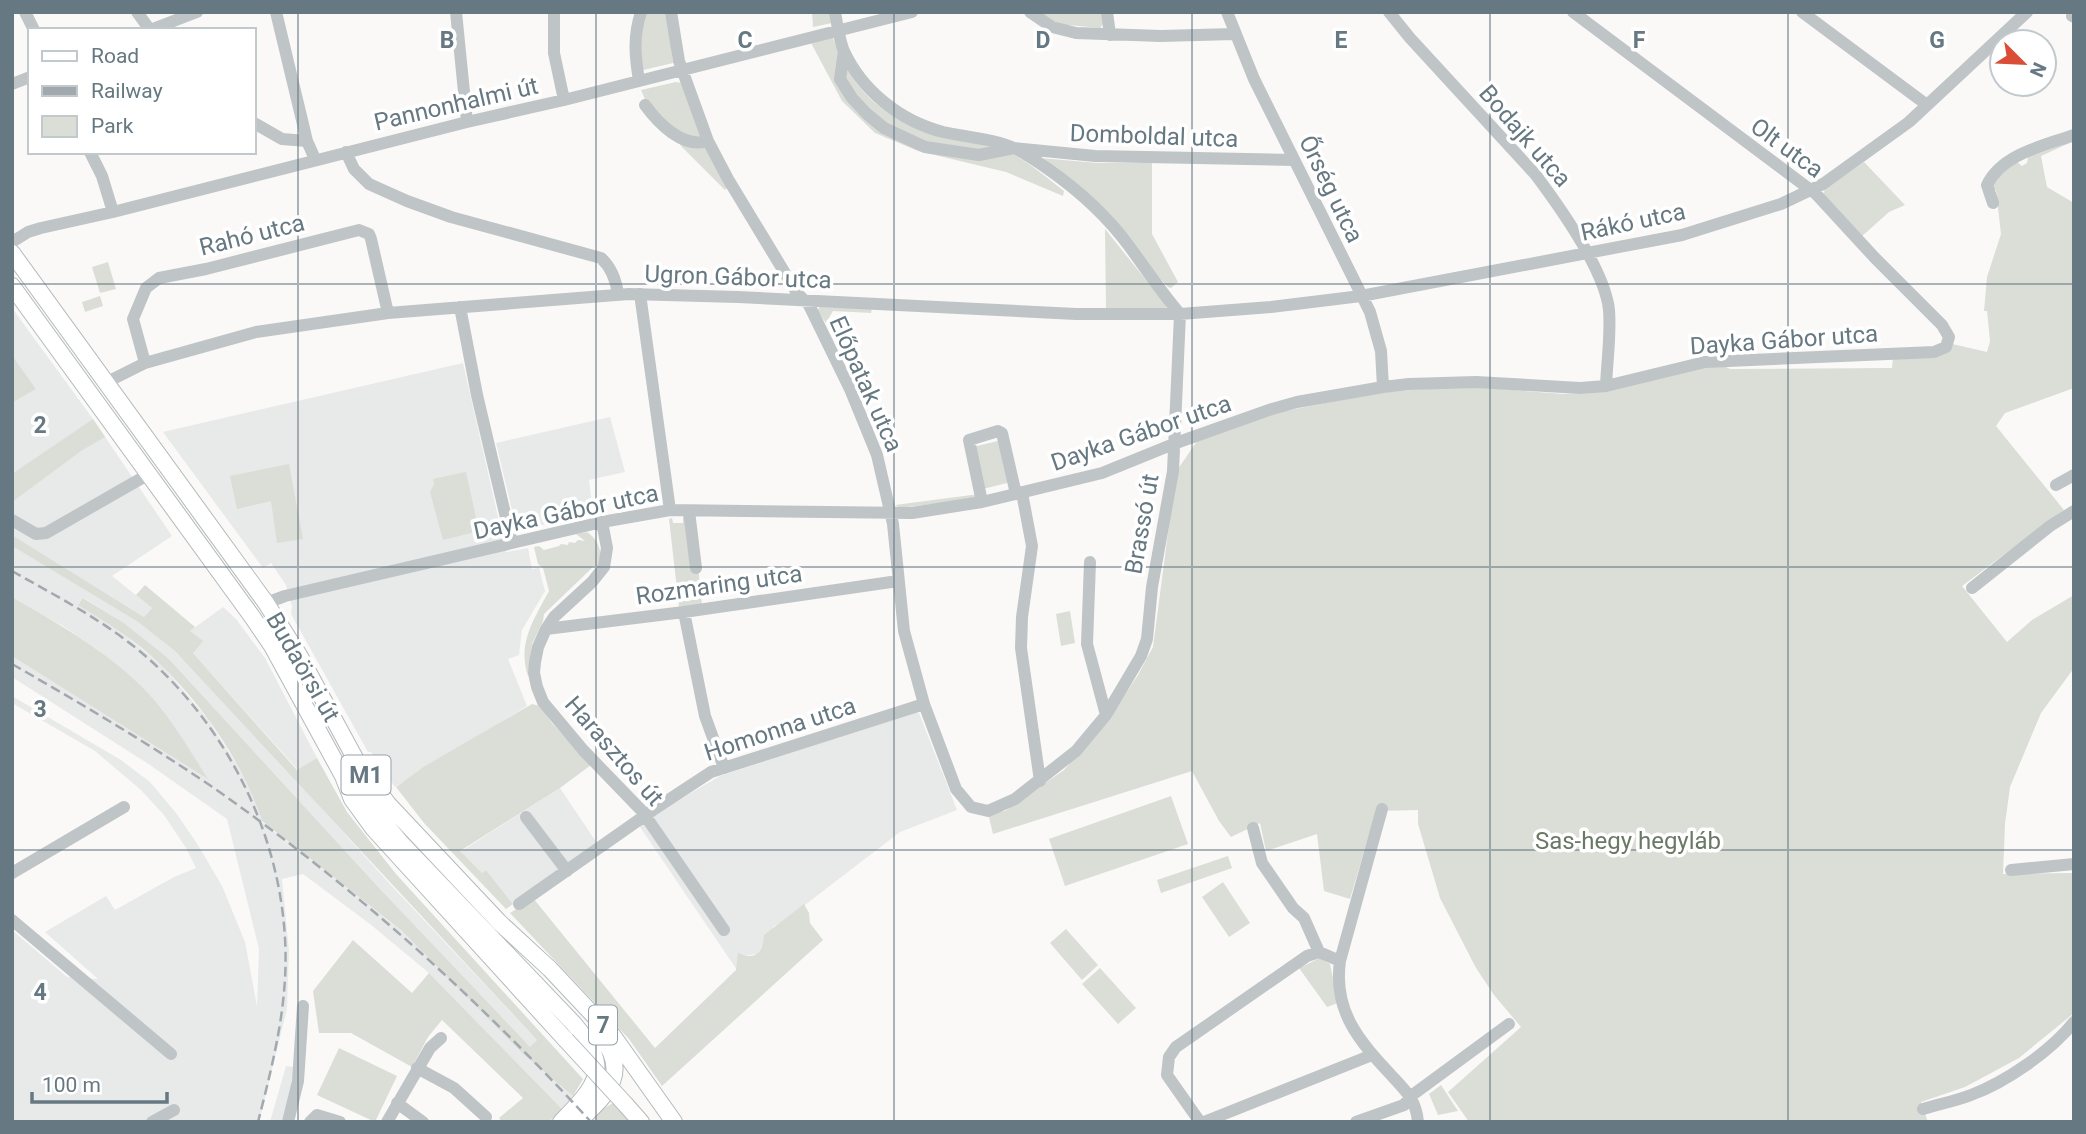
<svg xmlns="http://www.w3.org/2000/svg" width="2086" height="1134" font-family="Roboto,sans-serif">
	<rect width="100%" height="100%" fill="#faf9f8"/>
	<!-- built -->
	<path fill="#e8e9e9" d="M12 308 93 419 172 536 112 576 152 608 144 617 12 535V403L36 389 12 355Z
		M463 363 506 552 528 548 532 569 539 568 545 591 522 630 519 655 508 659 527 706 395 787 371 752H368L291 614 292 606 286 585 271 563 263 568 163 432Z
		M610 417 625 472 589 480 593 513 517 531 496 443Z
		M12 546 138 622 175 651 227 704 389 883 537 1040 530 1048 381 890 168 658 124 623 84 598 78 604 118 630 161 664 207 718 238 766 254 797 262 822 401 930 523 1054 573 1096 562 1109 429 973 370 924 303 874 282 879 289 951 287 1009 259 1122H12V930L67 977 98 979 45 932 106 896 115 910 174 877 196 868 186 848 164 815 141 790 95 751 12 703V696L121 760 150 782 176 813 198 845 222 886 245 942 257 1006 259 949 227 819 150 765 12 677V656L207 777 139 684 98 650 63 626 12 597Z
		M223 607 236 619 265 658 317 758 298 770 193 653 190 631Z
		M916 711 919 713 957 810 900 832 784 921 774 926 757 954 743 956 737 970 638 824 720 776Z
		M560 788 601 849 513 904 486 870 482 873 460 852Z
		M286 1066 293 1067 294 1069 283 1122H270Z"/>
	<!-- green -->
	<path fill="#daded7" d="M643 12H667L673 63 639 71Z
		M812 12H830L832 23 813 27Z
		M1036 12H1105L1103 24 1100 28 1068 25 1067 28Z
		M832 35C853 96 887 121 948 137 967 142 988 144 1006 151 1027 160 1046 177 1064 191L1063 196 1006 172 918 151 875 133 842 101 810 41Z
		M676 82 681 83 728 187 725 190 681 146 670 127 647 104 641 90Z
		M2074 141 2041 156 2047 187 2074 203V388L2005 413 1996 426 2064 510 1962 586 2007 642 2032 620 2074 595V668L2041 713 2010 787 2005 824 2003 874 2074 873V1013L2019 1058 1965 1087 1921 1102 1928 1122H1469L1448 1092 1521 1027 1494 995 1476 968 1440 898 1418 824V810L1376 811 1350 899 1324 891 1317 834 1266 851 1260 823 1231 837 1219 821 1192 771 993 834 988 813 1005 811 1064 770 1105 724 1138 675 1153 647 1176 472 1197 441 1275 413 1376 393 1461 386 1564 394 1591 393 1720 364 1730 369 1892 368 1893 358 1948 343 1987 352 1990 341 1987 311H1984L1987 277 2001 234 1996 190H1991L1989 186 2016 161 2022 166 2027 163 2028 157Z
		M1040 158 1098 163H1152V234L1178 282 1171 288 1168 287Z
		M1864 162 1905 205 1889 212 1860 238 1823 195 1825 189Z
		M1105 229 1167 306 1164 311 1106 310Z
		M108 262 116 289 100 293 92 267Z
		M100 296 103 306 85 312 82 302Z
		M820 307 872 309 871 313 833 311 826 323 817 310Z
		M12 355 36 389 12 403Z
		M93 419 105 437 81 451 12 502V474Z
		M1002 440 1011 482 983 489 973 447Z
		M289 464 303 539 277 543 271 501 237 509 230 476Z
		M466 472 479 531 443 540 430 492 434 484 433 479Z
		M979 494 974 499 900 508 895 505Z
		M683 516H685L698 566 702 605 679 607 669 519 672 518 673 523H683Z
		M587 532C599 540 604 554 598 568L594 566 544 614 543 621 532 644 528 676C517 644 534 619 549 591L543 568 538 564 534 547 539 546 544 550 559 546 561 544 568 545 569 542 575 543 578 540 585 541 576 534Z
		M12 535 144 617 152 608 136 595 145 585 195 627 190 631 203 641 193 653 297 770 317 758 347 812 396 874 583 1079 573 1096 523 1054 401 930 262 821C243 763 205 708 161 665 137 641 107 623 78 605L83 598 124 623 168 658 381 890 530 1047 537 1040 175 651 138 622 12 546Z
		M12 597C56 622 101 648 138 683 166 709 187 746 208 779L12 656Z
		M1070 611 1075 643 1061 646 1056 614Z
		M532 704 540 706 552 723 591 765 560 788 460 851 482 873 486 870 513 904 506 909 424 823 396 787 425 766Z
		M1171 796 1188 844 1065 886 1049 839Z
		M1228 856 1232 868 1161 893 1157 880Z
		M1223 882 1250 923 1229 937 1202 897Z
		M533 898 655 1048 736 970 738 953C755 961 763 953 764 935L804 904 809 913 810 923 823 940 662 1086 629 1039 510 913Z
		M1066 929 1098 965 1082 980 1050 943Z
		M353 940 412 993 429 973 562 1109 549 1122H502L499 1118 523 1098 442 1020 428 1037 412 1067 351 1033H319L313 991Z
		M1320 958 1330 964 1338 1003 1327 1007 1299 968Z
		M1100 968 1136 1008 1118 1024 1082 984Z
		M339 1048 397 1076 375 1122 317 1095Z
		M1441 1085 1458 1111 1438 1115 1429 1094Z
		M613 1103 630 1122H598L594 1118 601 1110Z"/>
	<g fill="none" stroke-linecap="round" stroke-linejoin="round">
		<defs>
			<path id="major" d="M12 253 266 603 299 655 356 760 388 804 499 922 550 969 613 1036 674 1122
				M12 286 253 618 272 646 343 776 352 799 373 828 566 1040
				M364 798 401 843 574 1024C612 1069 598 1084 561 1122
				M626 1105 641 1122
				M578 1122C607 1094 632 1073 599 1034"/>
		</defs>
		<!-- major casing -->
		<use href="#major" stroke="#b3b9bc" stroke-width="18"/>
		<!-- minor -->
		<path stroke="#bfc4c7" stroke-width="12" d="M25 12 34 30
			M137 12 150 30 197 12
			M276 12 307 141
			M456 12 467 122
			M554 12V53L564 100
			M671 12 679 61 708 141 728 179 797 293 809 305 850 389 877 455 893 524 904 631 924 704 956 789 971 807 988 811 1015 799 1076 751 1106 715 1141 656 1147 639 1152 587 1173 471 1180 314C1161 292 1146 269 1129 246 1107 216 1078 190 1048 169 1038 162 1026 154 1016 149 996 139 965 137 943 132 900 121 861 90 843 49 839 37 837 24 835 12
			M1030 12 1052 27 1076 33 1161 36 1234 34
			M1107 12 1110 35
			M1227 12 1254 79 1370 312 1381 351 1383 387
			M1389 12 1410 38 1535 174C1559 206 1605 271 1609 310 1611 335 1607 361 1606 386
			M1802 12 1927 105
			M2072 16 2074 17
			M844 51 840 79 852 98 867 114 884 128 925 147 979 155 1014 148 1095 156 1294 160
			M639 81C635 56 633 37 641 12
			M12 84 30 77
			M645 105C658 123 683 149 708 141
			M254 123 282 139 307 141 315 159
			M90 152 102 176 113 212
			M346 152 354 169 369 184 407 201 451 217 601 258C612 268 616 280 618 294
			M1993 203 1987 185C2002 154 2043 146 2074 135
			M12 242 28 232 41 228 113 212 467 122 564 100 912 12
			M640 294 670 510
			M460 307 477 395 512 543
			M145 363 133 319 146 288 159 278 206 269 359 230 369 234 371 239 388 313
			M107 382 145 363 256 332 388 313 629 294 738 297 1076 314H1180L1271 307 1361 296 1682 235 1781 204 1823 184 1909 122 2027 12
			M2056 485 2074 475
			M1022 493 1032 546 1022 617 1021 648 1040 781
			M982 502 969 440 998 431 1002 433 1016 494
			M689 511 696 568
			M12 520 36 534 46 533 149 474
			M602 522 607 548 604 567 592 582 554 617 546 629 538 647 535 662 534 673 537 687 543 702 584 751 642 811 724 930
			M1090 562 1087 644 1106 715
			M1972 588 2050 526 2074 511
			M266 603 285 596 602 522 670 510 912 513 982 502 1102 473 1176 443 1272 409 1297 402 1383 387 1409 384 1476 382 1580 388 1606 386 1705 362 1934 352 1946 347 1949 337 1942 325 1875 258 1816 194 1573 12
			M684 612 705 716 724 768
			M546 629 684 612 898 581
			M1382 809 1340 961C1333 1011 1359 1041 1392 1076 1406 1091 1416 1100 1418 1122
			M526 817 567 871
			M1253 828 1262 863 1293 908 1304 918 1319 952
			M2011 870 2074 864
			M12 873 124 807
			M519 904 653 810 711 772 924 704
			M12 920 171 1054
			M417 1068 454 1088 486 1117
			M397 1103 423 1122
			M1923 1109C1939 1104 1956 1101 1971 1095 2006 1082 2051 1051 2074 1022
			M152 1122 174 1110
			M288 1122 298 1081 303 1006
			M310 1122 317 1115 340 1122
			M387 1122 430 1048 441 1038
			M1200 1122 1167 1075 1169 1057 1176 1047 1307 956 1319 952 1340 961
			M1204 1122 1372 1055
			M1356 1122 1404 1105 1411 1096 1509 1024"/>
		<!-- major -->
		<use href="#major" stroke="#fff" stroke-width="16"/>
		<!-- rail -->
		<path stroke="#a1a9ae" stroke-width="2.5" stroke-dasharray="10 5" stroke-linecap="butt" d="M12 571C56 596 103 620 142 653 238 735 296 865 284 992 280 1036 269 1079 258 1122
			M12 664C80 703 146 742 211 786 350 883 477 997 591 1122"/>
		<defs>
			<path id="major-bridge" d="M566 1040 626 1105"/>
		</defs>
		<!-- major-bridge casing -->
		<use href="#major-bridge" stroke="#b3b9bc" stroke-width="18" stroke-linecap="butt"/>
		<!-- major-bridge -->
		<use href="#major-bridge" stroke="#fff" stroke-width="16"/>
	</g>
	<!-- grid -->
	<path fill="none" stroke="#667881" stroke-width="2" stroke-opacity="0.55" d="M298 12V1122M596 12V1122M894 12V1122M1192 12V1122M1490 12V1122M1788 12V1122M12 284H2074M12 567H2074M12 850H2074"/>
	<g text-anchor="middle" stroke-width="7" stroke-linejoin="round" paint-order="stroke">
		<!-- shield labels -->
		<g fill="#fff" stroke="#94a0a7" stroke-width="2">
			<rect x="341.5" y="755.5" width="49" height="39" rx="5"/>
			<rect x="589" y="1005.5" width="28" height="39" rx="5"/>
		</g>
		<g font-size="23" font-weight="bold" fill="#667881">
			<text x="366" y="783">M1</text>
			<text x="603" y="1033">7</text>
		</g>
		<!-- street labels -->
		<g font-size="24" fill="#667881" stroke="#fff">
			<text transform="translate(456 104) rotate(-13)" y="8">Pannonhalmi út</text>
			<text transform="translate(1154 136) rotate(2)" y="8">Domboldal utca</text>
			<text transform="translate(1525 136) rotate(49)" y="8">Bodajk utca</text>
			<text transform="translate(1787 148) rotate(36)" y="8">Olt utca</text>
			<text transform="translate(1331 189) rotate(64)" y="8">Őrség utca</text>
			<text transform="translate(1633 222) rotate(-12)" y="8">Rákó utca</text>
			<text transform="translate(252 235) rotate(-14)" y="8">Rahó utca</text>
			<text transform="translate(738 277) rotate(2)" y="8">Ugron Gábor utca</text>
			<text transform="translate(1784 340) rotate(-4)" y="8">Dayka Gábor utca</text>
			<text transform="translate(866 384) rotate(66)" y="8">Előpatak utca</text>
			<text transform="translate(1141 433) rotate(-19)" y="8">Dayka Gábor utca</text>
			<text transform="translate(566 512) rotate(-12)" y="8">Dayka Gábor utca</text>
			<text transform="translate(1142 524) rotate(-80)" y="8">Brassó út</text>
			<text transform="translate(719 585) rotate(-8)" y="8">Rozmaring utca</text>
			<text transform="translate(303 667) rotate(60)" y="8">Budaörsi út</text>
			<text transform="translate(780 729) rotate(-18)" y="8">Homonna utca</text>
			<text transform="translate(614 751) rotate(49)" y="8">Harasztos út</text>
		</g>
		<!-- park labels -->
		<g font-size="24" fill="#6a7965" stroke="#fff">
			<text x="1628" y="849">Sas-hegy hegyláb</text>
		</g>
	</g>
	<g font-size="23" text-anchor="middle" font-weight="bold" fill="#667881" stroke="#fff" stroke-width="7" stroke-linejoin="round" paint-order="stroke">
		<text x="447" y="48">B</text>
		<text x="745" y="48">C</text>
		<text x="1043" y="48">D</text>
		<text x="1341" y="48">E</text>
		<text x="1639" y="48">F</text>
		<text x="1937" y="48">G</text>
		<text x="40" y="433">2</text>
		<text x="40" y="717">3</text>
		<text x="40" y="1000">4</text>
	</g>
	<!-- border -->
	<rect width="2086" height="1134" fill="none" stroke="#667881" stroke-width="28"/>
	<!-- legend -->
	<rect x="28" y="28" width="228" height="126" fill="#ffffff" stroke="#c2c9cd" stroke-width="2"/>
	<rect x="42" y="51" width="35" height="10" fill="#ffffff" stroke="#c2c9cd" stroke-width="2"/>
	<text x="91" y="63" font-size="21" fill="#667881">Road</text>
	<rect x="42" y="86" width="35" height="10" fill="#a1a9ae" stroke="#c2c9cd" stroke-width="2"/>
	<text x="91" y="98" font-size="21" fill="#667881">Railway</text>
	<rect x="42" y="116" width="35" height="21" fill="#daded7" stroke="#c2c9cd" stroke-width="2"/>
	<text x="91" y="133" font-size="21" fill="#667881">Park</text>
	<!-- north arrow -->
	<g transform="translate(2023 63) rotate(114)"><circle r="33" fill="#ffffff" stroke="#c2c9cd" stroke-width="2"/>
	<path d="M0-5L12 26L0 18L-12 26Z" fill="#da4e37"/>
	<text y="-10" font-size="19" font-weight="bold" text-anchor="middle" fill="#667881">N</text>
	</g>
	<!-- scale -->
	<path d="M32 1092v10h135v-10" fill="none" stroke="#667881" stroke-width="3.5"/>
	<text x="42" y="1092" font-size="21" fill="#667881" stroke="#ffffff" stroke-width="5" paint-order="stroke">100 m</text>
</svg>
